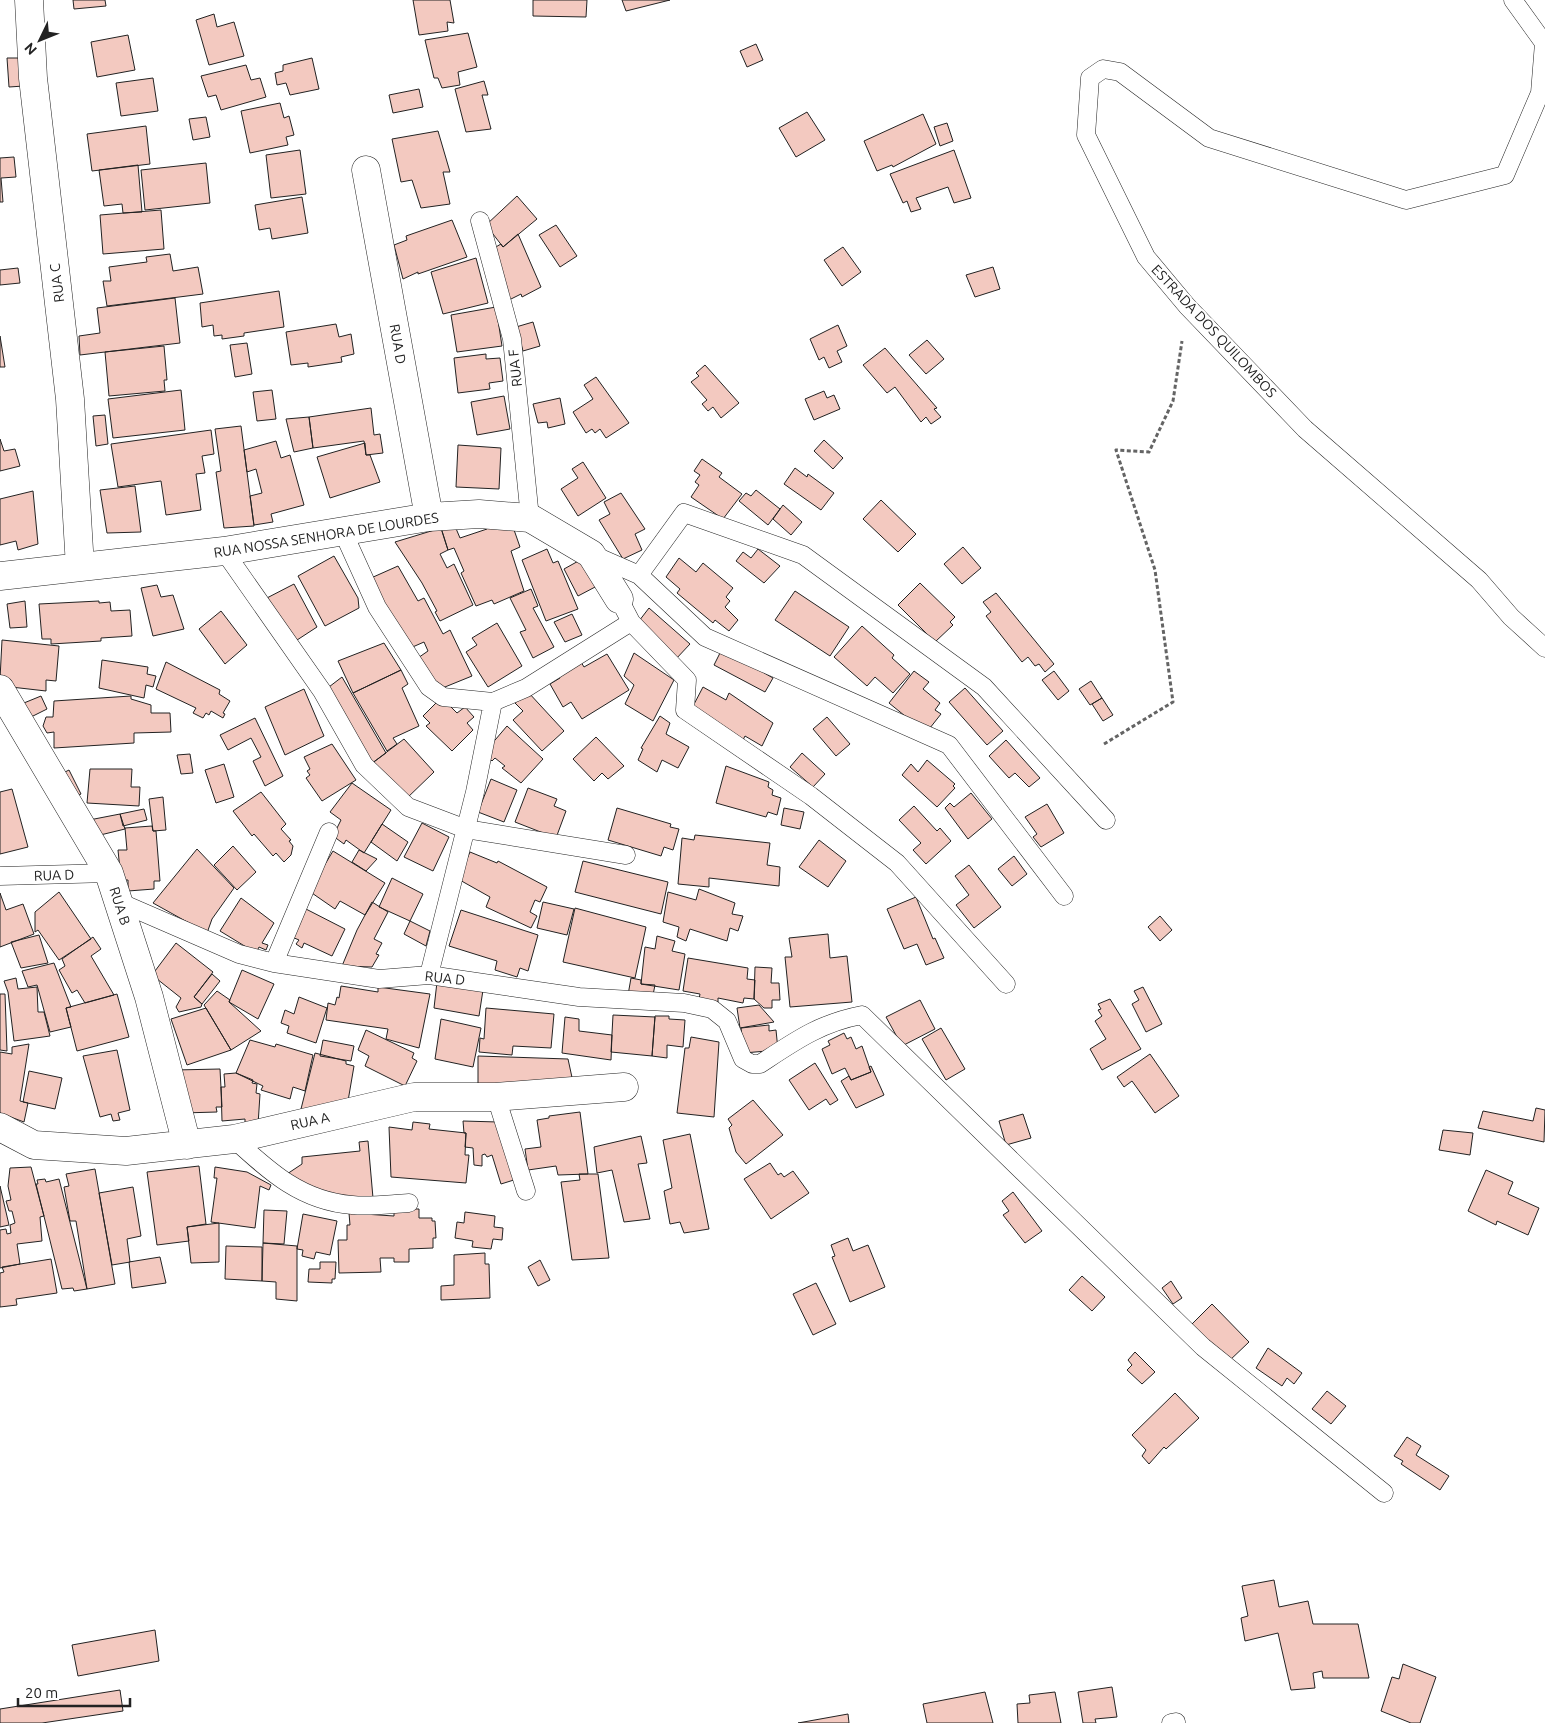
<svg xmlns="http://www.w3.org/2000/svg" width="1545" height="1723" font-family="Ubuntu,sans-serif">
	<rect width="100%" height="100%" fill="#fff"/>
	<!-- building -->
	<path fill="#f3c9c0" stroke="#222" d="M73 0H105L106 6 74 9Z
		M413 0H450L454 23 447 22 448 31 419 35Z
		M533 0H587L586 17 533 16Z
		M622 0H670L626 11Z
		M214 14 217 27 234 22 244 56 209 65 196 20Z
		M468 33 477 67 458 72 460 85 442 88 438 78H434L425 40Z
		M128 35 135 70 97 77 91 42Z
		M756 44 763 60 747 67 740 51Z
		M7 58H22L24 86 9 87Z
		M312 58 319 89 290 95 286 83 277 85 275 73 283 71V65Z
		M246 65 251 80 260 78 266 97 221 110 216 95 208 97 201 76Z
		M153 78 158 111 121 116 116 83Z
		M484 81 488 95H482L491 129 466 132 455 89Z
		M419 89 423 107 393 113 389 95Z
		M280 103 284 118 289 116 294 135 286 137 288 145 250 153 241 111Z
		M807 112 825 140 796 157 779 128Z
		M923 114 936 144 893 167 892 165 877 171 864 141Z
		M206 117 210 137 193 140 189 119Z
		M947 123 953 141 940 146 934 127Z
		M146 126 150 164 92 171 87 134Z
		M438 131 450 172H443L450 204 421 208 412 180 401 182 392 139Z
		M300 150 306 194 271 198 266 155Z
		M954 150 971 198 954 203 948 187 916 198 921 209 911 212 907 201 903 203 890 174Z
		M14 157 16 177 1 178 3 202H0V158Z
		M206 163 210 203 145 210 141 170Z
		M138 165 142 212 123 213 122 204 104 206 99 170Z
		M517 196 537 219 503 247 486 225Z
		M302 197 308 233 272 239 270 228 259 230 255 205Z
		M161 210 164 249 103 254 100 215Z
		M452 220 467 257 418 274V272L403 279 394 245 407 240 406 236Z
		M556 225 577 256 560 267 539 235Z
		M518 234 541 287 522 297 521 294 507 301 494 248 501 244 503 247Z
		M843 247 861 272 842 286 824 260Z
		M170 254 173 271 198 267 203 294 107 306 103 281H111L109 267 147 262 146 257Z
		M476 258 488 303 443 314 431 272Z
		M993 267 1000 289 975 297 966 275Z
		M18 268 20 283 0 285V270Z
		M279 291 284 327 244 333V336L222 339V335L214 336 213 325 202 327 200 303Z
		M175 298 180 343 80 355 79 336 100 333 97 308Z
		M496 307 502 346 457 352 451 315Z
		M533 322 540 346 523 351 516 327Z
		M336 324 339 337 351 334 354 354 341 357 342 362 308 367V363L291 365 286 332Z
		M838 325 847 346 837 351 842 362 829 368 824 357 819 360 810 339Z
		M0 336 5 367H0Z
		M927 340 944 359 926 374 909 355Z
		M247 343 252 374 235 377 230 345Z
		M164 346 167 380H164L165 391 109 396 105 352Z
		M885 348 937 408 934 409 941 417 931 424 926 417 921 422 895 387 887 393 863 365Z
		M486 354V359L500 358 503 381 489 383 490 389 458 393 454 358Z
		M705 365 739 403 721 418 713 407 708 411 702 404 707 400 691 382 699 376 696 373Z
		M596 377 629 423 606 438 600 429 595 433 592 429 586 433 573 412 593 399 584 385Z
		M181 390 185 430 113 438 108 399Z
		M272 390 276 419 257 421 253 392Z
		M824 391 827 398 834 395 840 409 814 420 805 399Z
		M504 396 510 429 477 435 471 402Z
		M560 398 565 424 548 428 547 422 538 423 533 404Z
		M371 408 374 435 380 434 383 453 366 455 364 441 313 448 309 417Z
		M105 415 108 444 96 446 93 416Z
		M309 417 313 448 294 452 286 419Z
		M241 426 254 526 224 528 216 472 221 471 215 429Z
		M211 430 214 454 202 456 205 473 196 474 201 510 166 515 161 481 118 487 111 444Z
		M0 439 4 451 15 449 20 466 0 471Z
		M824 440 843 458 833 469 814 451Z
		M276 441 281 458 290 455 304 505 271 514 273 522 254 525 250 496 262 493 256 469 247 472 244 450Z
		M365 443 366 455H370L380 482 330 498 317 457Z
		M458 445 501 448 499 489 456 487Z
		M702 459 722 473 719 477 742 494 723 519 691 497 699 485 695 482 700 475 694 471Z
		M583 462 606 498 578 516 561 489 578 478 572 469Z
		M795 468 807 477 808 474 834 493 821 510 784 484Z
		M135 486 141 532 107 533 100 490Z
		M756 490 780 509 768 525 739 501 746 493 751 496Z
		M33 491 38 544 18 550 16 541 0 545V499Z
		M621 493 645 529 635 534 642 550 623 559 599 520 610 514 604 502Z
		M881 500 916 534 898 552 863 519Z
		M783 505 802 522 791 535 773 519Z
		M483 518 512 524 520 547 511 551 524 591 494 604 492 600 476 606 461 573 464 571 454 548 448 550 441 528 452 519 460 538 487 529Z
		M441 528 448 550 440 554 447 568 454 564 473 605 440 621 435 612 437 611 422 583 395 542Z
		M963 547 981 568 962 584 944 564Z
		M547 549 553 563 558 561 578 609 546 621 522 560Z
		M758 549 780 566 764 583 736 561 743 552 751 558Z
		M334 556 358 598 359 608 325 626 298 576Z
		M679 558 696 572 703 563 733 588 726 597 730 601 725 607 738 620 729 631 715 620 713 623 677 593 680 589 666 577Z
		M582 559 597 586 578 596 564 569Z
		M398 566 418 601 424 598 443 634 450 630 472 676 440 689 415 660 428 651 424 642 408 649 371 578Z
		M920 583 955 617 950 622 953 625 935 642 898 605Z
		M294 584 317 627 294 642 263 600Z
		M157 585 161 597 173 595 184 629 153 636 141 588Z
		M531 589 538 606 533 608 554 647 533 658 520 632 526 630 510 598Z
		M795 591 849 627 830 656 775 620Z
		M996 593 1054 664 1045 672 1039 664 1035 666 1028 657 1022 662 986 616 991 612 983 602Z
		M25 601 27 627 10 628 7 604Z
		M99 601V603L110 602 111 611 130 610 132 636 101 638V641L51 644V639H42L39 604Z
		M649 608 690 644 675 660 639 621Z
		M221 611 247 645 225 664 199 629Z
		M572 614 582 635 565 642 554 622Z
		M497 623 522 666 488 687 466 652 477 645 472 638Z
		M862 626 894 655 892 658 910 674 893 693 875 677 867 686 834 657Z
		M2 640 59 646 56 681 46 680V691L11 687V680L0 679Z
		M384 643 401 670 353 693 338 661Z
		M722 649 773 678 765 692 714 665Z
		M634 653 674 680 653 721 625 704 634 685 624 676Z
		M607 654 629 690 582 719 571 702 563 707 550 684 560 678 556 672 581 662 584 667Z
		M102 660 148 667 147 674 156 676 153 687 146 685 144 698 99 688Z
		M166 662 220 690 219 694 230 701 223 713 225 714 223 718 211 711 209 715 206 713 203 718 193 713 196 708 156 689Z
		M401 670 408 684 402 688 419 726 393 738 397 744 387 751 353 693Z
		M914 671 929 682 923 689 940 703 935 710 941 714 926 733 889 703Z
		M1054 671 1069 691 1058 700 1042 680Z
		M342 677 386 753 371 764 325 690Z
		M1091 681 1102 698 1090 705 1079 689Z
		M703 687 726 700 729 693 773 723 762 746 745 736 743 740 691 710Z
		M965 688 1003 731 987 745 949 702Z
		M304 689 324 736 285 755 265 707Z
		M528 692 564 731 542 751 513 720 523 711 515 703Z
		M41 696 47 709 27 719 19 705Z
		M131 696V699L151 705V713H170L171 732 134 733V743L54 748V732L47 733 43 726 46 717H53L54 701Z
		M1102 698 1113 715 1103 721 1092 704Z
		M439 700 448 704 457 713 465 707 474 717 467 723 473 730 452 751 426 726 430 723 423 716Z
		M660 716 670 723 666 734 689 747 678 768 662 760 657 772 638 760 643 749 641 748Z
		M827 717 850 744 836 756 813 729Z
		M255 718 283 776 265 786 253 761 261 757 251 738 228 750 220 735Z
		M507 726 543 759 521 783 502 768 505 766 495 758 492 761 484 753Z
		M596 737 624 766 608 779 602 773 594 781 573 759Z
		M404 739 434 772 405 800 371 764Z
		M1006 740 1040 778 1029 787 1015 773 1009 778 989 756Z
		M332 744 356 780 322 801 306 778 310 775 307 771 310 769 304 757Z
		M802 753 825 774 813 787 790 767Z
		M190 754 193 773 181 774 177 755Z
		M927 760 955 784 953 786 955 788 937 807 902 775 911 764 918 772Z
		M224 764 234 797 216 803 205 770Z
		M726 766 769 782 768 787 773 790 772 795 781 798 777 815 768 812 766 817 716 803Z
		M90 769H132L131 787H140L139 806 87 803Z
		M69 770 81 794 73 798 61 774Z
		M491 779 517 790 504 822 478 812Z
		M352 783 391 810 364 853 346 840 344 844 333 836 341 820 330 812Z
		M528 788 557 799 554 806 566 811 556 838 515 822Z
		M12 789 28 847 0 854V792Z
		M261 792 286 824 281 829 291 840 289 841 293 846 291 855 284 862 276 853 273 856 254 834 252 836 233 811Z
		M971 793 992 819 968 839 945 808 950 803 954 807Z
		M163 797 166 830 153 831 149 799Z
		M1047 804 1064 833 1041 847 1033 837 1037 834 1025 817Z
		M914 806 937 831 940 828 951 841 926 864 913 850 921 843 899 820Z
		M617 808 671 824 670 827 679 829 673 850 664 847 661 856 608 840Z
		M784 808 804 812 800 829 781 825Z
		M144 809 147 820 123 826 120 814Z
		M120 814 125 829 92 837 84 821Z
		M422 823 449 837 433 871 404 857Z
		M382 824 408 842 397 861 371 842Z
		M152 826 153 831H156L160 881H154V889L128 891V880H121L118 850H127L125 828Z
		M695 835 770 843 767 865 780 867 779 886 709 878V887L678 884 682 838 694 840Z
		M819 840 846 861 828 887 799 867Z
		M233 846 256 872 237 890 214 865Z
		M197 849 234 888 212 919 207 933 153 903Z
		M359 850 377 859 366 871 352 862Z
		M333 851 385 883 365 915 340 901 335 909 309 891Z
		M470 852 497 863 498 861 547 887 540 902 535 900 530 912 537 916 531 928 486 907 490 897 458 879Z
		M1014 856 1027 874 1012 886 998 869Z
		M583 861 668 882 661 914 575 892Z
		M969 865 1001 907 974 928 956 905 969 895 955 876Z
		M392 878 423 894 410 921 379 907Z
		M699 889 735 903 732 914 743 916 738 931 730 928 727 941 690 929 686 941 677 937 679 927 663 922 668 892 696 900Z
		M59 892 91 939 59 960 38 930 35 932V912Z
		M0 893 6 910 23 904 34 934 0 947Z
		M916 897 933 939 935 938 944 958 926 965 917 944 904 949 887 909Z
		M241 898 274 923 262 943 268 945 266 950 259 947 256 953 220 931Z
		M372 902 388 912 374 939 382 943 376 954 379 955 372 967 342 966 357 930Z
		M543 902 574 909 567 935 537 928Z
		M304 908 345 929 332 956 304 943 302 948 296 944 299 940 292 937Z
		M575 908 646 927 635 978 563 962Z
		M461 910 538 935 528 971 520 968 517 977 495 970 497 961 449 946Z
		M1160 916 1172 930 1160 941 1148 927Z
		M410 921 430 931 426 946 404 934Z
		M828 934 830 958 847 956 852 1002 790 1007 785 957H792L789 938Z
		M39 935 48 963 21 968 11 942Z
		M657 936 675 941 672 951 685 954 679 990 641 984 645 947 655 949Z
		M93 937 101 949 91 956 114 995 85 1003 77 990 72 993 59 970 65 966 62 959Z
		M176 943 213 972 194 997 202 1004 201 1007 179 1012 176 1007 181 998 152 975Z
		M688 958 748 968 747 979 755 980 754 999 744 998 743 1003 718 998V1002L699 999 700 994 683 991Z
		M54 963 71 1007 66 1008 71 1027 50 1032 37 985 28 987 22 971Z
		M755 967 772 968 771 983H779L780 1000H772V1008H764L754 999Z
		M242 970 274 984 258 1019 229 1002Z
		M212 974 220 981 202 1004 194 997Z
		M16 978 18 989 37 987 38 1012H44L50 1036 14 1041 8 992 4 981Z
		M631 978 641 980V984L655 985 652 1000 628 995Z
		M437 982 483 990 479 1016 434 1008Z
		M341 986 378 992V987L430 994 419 1048 386 1039 388 1029 326 1020 328 1003 335 1005 337 997 339 998Z
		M1143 987 1162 1024 1146 1032 1132 1004 1139 1000 1134 991Z
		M217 991 230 1000 229 1002 261 1031 231 1050 204 1005Z
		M0 994H5L7 1051 0 1050Z
		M117 994 129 1037 77 1051 66 1008Z
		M299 997 327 1008 316 1043 287 1033 289 1026 281 1023 285 1010 294 1014Z
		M1110 999 1141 1049 1102 1070 1090 1049 1106 1039 1095 1021 1102 1016 1098 1010 1101 1009 1098 1004Z
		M920 1000 935 1029 902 1046 886 1017Z
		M759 1005 774 1022 740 1028 737 1008Z
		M206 1008 231 1050 187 1065 171 1019Z
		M486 1008 554 1014 551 1048 513 1046 512 1055 479 1052 480 1038 484 1039Z
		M613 1015 655 1017 652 1056 611 1052Z
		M655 1016H669V1019L685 1020 683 1047 667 1045V1058L652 1056Z
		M565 1017 579 1019V1031L612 1035 611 1060 562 1053Z
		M441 1019 481 1028 473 1067 435 1059Z
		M769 1025V1031L776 1030 778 1050 744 1053 741 1028Z
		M941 1028 965 1069 946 1080 922 1039Z
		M366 1030 414 1053 412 1058 417 1061 405 1086 365 1066 369 1056 358 1050Z
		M844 1033 847 1039 851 1037 856 1049 862 1046 871 1072 851 1080 845 1068 832 1074 822 1049 830 1045 828 1041Z
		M691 1037 719 1042 714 1117 677 1113 685 1048H689Z
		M250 1040 275 1047 276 1044 313 1055 305 1091 293 1087 290 1099 261 1090 263 1086 236 1073Z
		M323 1040 354 1046 351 1061 320 1056Z
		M29 1044 20 1101 28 1103 24 1122 0 1113V1052L12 1054V1047Z
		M117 1050 130 1110 118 1113 120 1120 113 1121 111 1114 100 1117 83 1056Z
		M315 1053 346 1061V1064L354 1066 348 1101 300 1113Z
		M1150 1054 1179 1096 1155 1113 1132 1081 1124 1087 1117 1077Z
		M478 1056 568 1059 573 1082 478 1087Z
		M815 1063 838 1100 830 1105 826 1099 809 1110 789 1080Z
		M871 1066 884 1095 856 1108 841 1081 849 1076 851 1080 871 1072 869 1067Z
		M220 1069 222 1107H216L217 1112 182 1113 175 1070Z
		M29 1071 62 1078 55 1109 23 1102Z
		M236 1073 253 1080 252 1083 257 1084 256 1093 260 1094 258 1125H245V1119L222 1121 221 1087H225L224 1074Z
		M753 1100 783 1135 746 1164 736 1152 729 1128 732 1125 728 1119Z
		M1536 1108 1545 1110 1544 1142 1478 1128 1483 1111 1533 1121Z
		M580 1112 588 1174 558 1175 556 1166 528 1170 525 1149 541 1147 537 1120 549 1118V1116Z
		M1023 1114 1031 1138 1006 1145 999 1121Z
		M463 1121 498 1122 517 1179 501 1184 492 1155 487 1157 485 1154 482 1155V1166L474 1165 473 1148 465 1147 466 1133H464Z
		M413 1122 430 1124 429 1129 466 1133 465 1155H469L466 1183 391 1177 389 1127 412 1130Z
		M1443 1130 1473 1133 1470 1155 1439 1150Z
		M690 1134 709 1229 684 1233 680 1222 670 1224 664 1191 672 1188 663 1140Z
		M641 1136 647 1163 638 1164 650 1219 624 1222 612 1170 597 1173 594 1147Z
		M368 1141 373 1198 324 1195 284 1176 302 1164V1157L360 1151 359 1142Z
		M770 1163 778 1175 781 1173 784 1177 793 1171 809 1193 771 1219 744 1179Z
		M199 1166 206 1224 187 1227 189 1241 157 1245 147 1172Z
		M31 1167 44 1216 40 1217 42 1241 17 1244 20 1264 0 1268V1230L6 1229 7 1234 11 1233 10 1225 15 1223 12 1211H9L6 1201 11 1200 8 1186 10 1168Z
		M215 1167 247 1172 271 1185 269 1190 260 1186 255 1228 211 1222 217 1178H214Z
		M95 1169 115 1284 87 1289 76 1221H70L64 1187 69 1186 66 1174Z
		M1486 1170 1513 1182 1508 1194 1539 1208 1528 1235 1497 1221 1496 1225 1468 1211Z
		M579 1174H598L609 1258 572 1260 561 1182 580 1180Z
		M45 1179 46 1182 59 1179 87 1289 74 1291 73 1288 62 1289 36 1184H38L37 1180Z
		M0 1186 9 1225 0 1227Z
		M133 1187 141 1236 127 1239 130 1262 112 1265 99 1193Z
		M1013 1192 1042 1231 1025 1243 1003 1215 1009 1211 1002 1201Z
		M394 1209H419V1218H432V1221H435L436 1238H433V1248L409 1249V1262H394V1258H380L381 1272 339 1273 338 1240H347V1225H350L349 1213 394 1216Z
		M264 1210 287 1211 284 1244 263 1243Z
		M465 1212 495 1216 494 1227 503 1228 502 1240 493 1239 491 1249 472 1247 473 1241 455 1238 457 1222 464 1223Z
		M303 1214 337 1221 330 1255 316 1252 314 1259 302 1256 303 1250 297 1249Z
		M219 1223V1262L191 1263 187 1227Z
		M848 1238 853 1251 868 1245 885 1287 850 1302 832 1257 835 1256 831 1245Z
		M263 1243 297 1246V1301L276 1299V1282L262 1281Z
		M226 1246 262 1247V1281L225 1279Z
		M485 1253V1264H489L490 1298 441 1300V1286L454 1285V1255Z
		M160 1257 166 1283 132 1288 129 1262Z
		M51 1259 57 1293 16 1299 17 1305 0 1307V1273L4 1272 2 1267Z
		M540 1260 550 1280 538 1286 528 1267Z
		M320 1262H336L335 1279H332V1283L308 1282 309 1269H320Z
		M1082 1276 1105 1297 1092 1311 1069 1290Z
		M1171 1281 1182 1298 1173 1304 1162 1288Z
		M816 1283 836 1324 813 1335 793 1294Z
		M1212 1304 1249 1342 1228 1362 1191 1325Z
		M1268 1348 1302 1373 1294 1384 1287 1378 1282 1386 1256 1368Z
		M1135 1352 1155 1372 1142 1384 1127 1370 1132 1365 1128 1360Z
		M1327 1391 1346 1406 1331 1424 1312 1409Z
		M1175 1393 1199 1418 1166 1449 1164 1447 1149 1464 1142 1456 1146 1450 1132 1435Z
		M1407 1437 1421 1446 1416 1455 1449 1476 1440 1490 1401 1464 1403 1461 1394 1456Z
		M1274 1580 1279 1607 1308 1601 1313 1624H1358L1369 1678H1323L1322 1671 1313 1673 1315 1688 1291 1690 1278 1633 1245 1641 1241 1618 1248 1616 1242 1586Z
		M155 1630 159 1661 78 1676 72 1645Z
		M1403 1664 1436 1677 1420 1723H1411L1381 1711 1392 1677 1399 1679Z
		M1112 1687 1117 1717 1095 1719 1096 1723H1083L1078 1692Z
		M120 1690 123 1711 42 1723H0V1709Z
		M985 1692 993 1723H927L923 1704Z
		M1055 1692 1061 1723H1018L1017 1704 1030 1703 1029 1695Z
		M848 1714 849 1723H798Z"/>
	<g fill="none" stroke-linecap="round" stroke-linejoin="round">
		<defs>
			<path id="service" d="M1513 0 1544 43 1540 93 1505 175 1406 200 1209 138 1120 72 1103 69 1090 78 1086 135 1146 257 1187 306 1305 429 1479 580 1511 617 1545 648
				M480 221 512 339 530 518
				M343 532 377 607 429 687 443 697 493 702
				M224 551 322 691 364 765 408 807 466 829 626 855
				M591 554 639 575 705 637 949 745 1064 896
				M639 575 684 513 803 555 984 687 1106 820
				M619 599 631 622 687 680 685 710 811 796 897 863 1006 984
				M0 876 109 873
				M119 902 239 954 274 963 379 979 429 975 579 997 684 1003 712 1009 727 1021 743 1059 752 1064H760C795 1041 820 1023 862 1015L1203 1347 1384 1493
				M274 963 329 832
				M429 975 475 792 493 702 526 688 631 622
				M496 1097 526 1191
				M234 1139C269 1171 301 1201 352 1205 370 1207 390 1204 409 1203
				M1171 1723 1176 1722"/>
			<path id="minor" d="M29 0 33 78 70 399 80 567
				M366 170 429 517
				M0 576 224 551 429 517 479 514 530 518 591 554 619 599
				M0 689 109 873 149 997 187 1145
				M0 1127 34 1145 126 1151 234 1139 414 1097H496L624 1087"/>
		</defs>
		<!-- service casing -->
		<use href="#service" stroke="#222" stroke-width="19"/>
		<!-- minor casing -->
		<use href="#minor" stroke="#222" stroke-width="29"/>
		<!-- path -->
		<path stroke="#646464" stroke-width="3" stroke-dasharray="4 2.5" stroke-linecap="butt" d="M1104 744 1173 702 1155 570 1116 450 1149 452 1173 401 1182 341"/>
		<!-- service -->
		<use href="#service" stroke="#fff" stroke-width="18"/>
		<!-- minor -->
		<use href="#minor" stroke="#fff" stroke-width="28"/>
	</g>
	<g text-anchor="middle" stroke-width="4" stroke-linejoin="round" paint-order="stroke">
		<!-- street labels -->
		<g font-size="14" fill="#222" stroke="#fff">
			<text transform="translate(57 283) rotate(-97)" y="5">RUA C</text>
			<text transform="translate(1214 331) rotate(47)" y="5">ESTRADA DOS QUILOMBOS</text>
			<text transform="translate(398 344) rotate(80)" y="5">RUA D</text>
			<text transform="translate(515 368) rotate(-96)" y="5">RUA F</text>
			<text transform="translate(326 535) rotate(-9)" y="5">RUA NOSSA SENHORA DE LOURDES</text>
			<text transform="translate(54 875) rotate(-2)" y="5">RUA D</text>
			<text transform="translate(120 906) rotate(72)" y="5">RUA B</text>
			<text transform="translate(445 978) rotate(6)" y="5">RUA D</text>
			<text transform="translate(310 1121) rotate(-13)" y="5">RUA A</text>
		</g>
	</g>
	<!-- north arrow -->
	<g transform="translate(40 40) rotate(227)" stroke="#ffffff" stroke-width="4" paint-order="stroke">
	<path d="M0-4L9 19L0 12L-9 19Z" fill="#222222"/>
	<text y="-8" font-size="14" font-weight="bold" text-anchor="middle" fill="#222222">N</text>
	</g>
	<!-- scale -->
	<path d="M18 1698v8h112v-8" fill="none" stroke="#222222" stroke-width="2.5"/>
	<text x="25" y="1698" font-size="15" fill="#222222" stroke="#ffffff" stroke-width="4" paint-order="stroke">20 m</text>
</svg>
